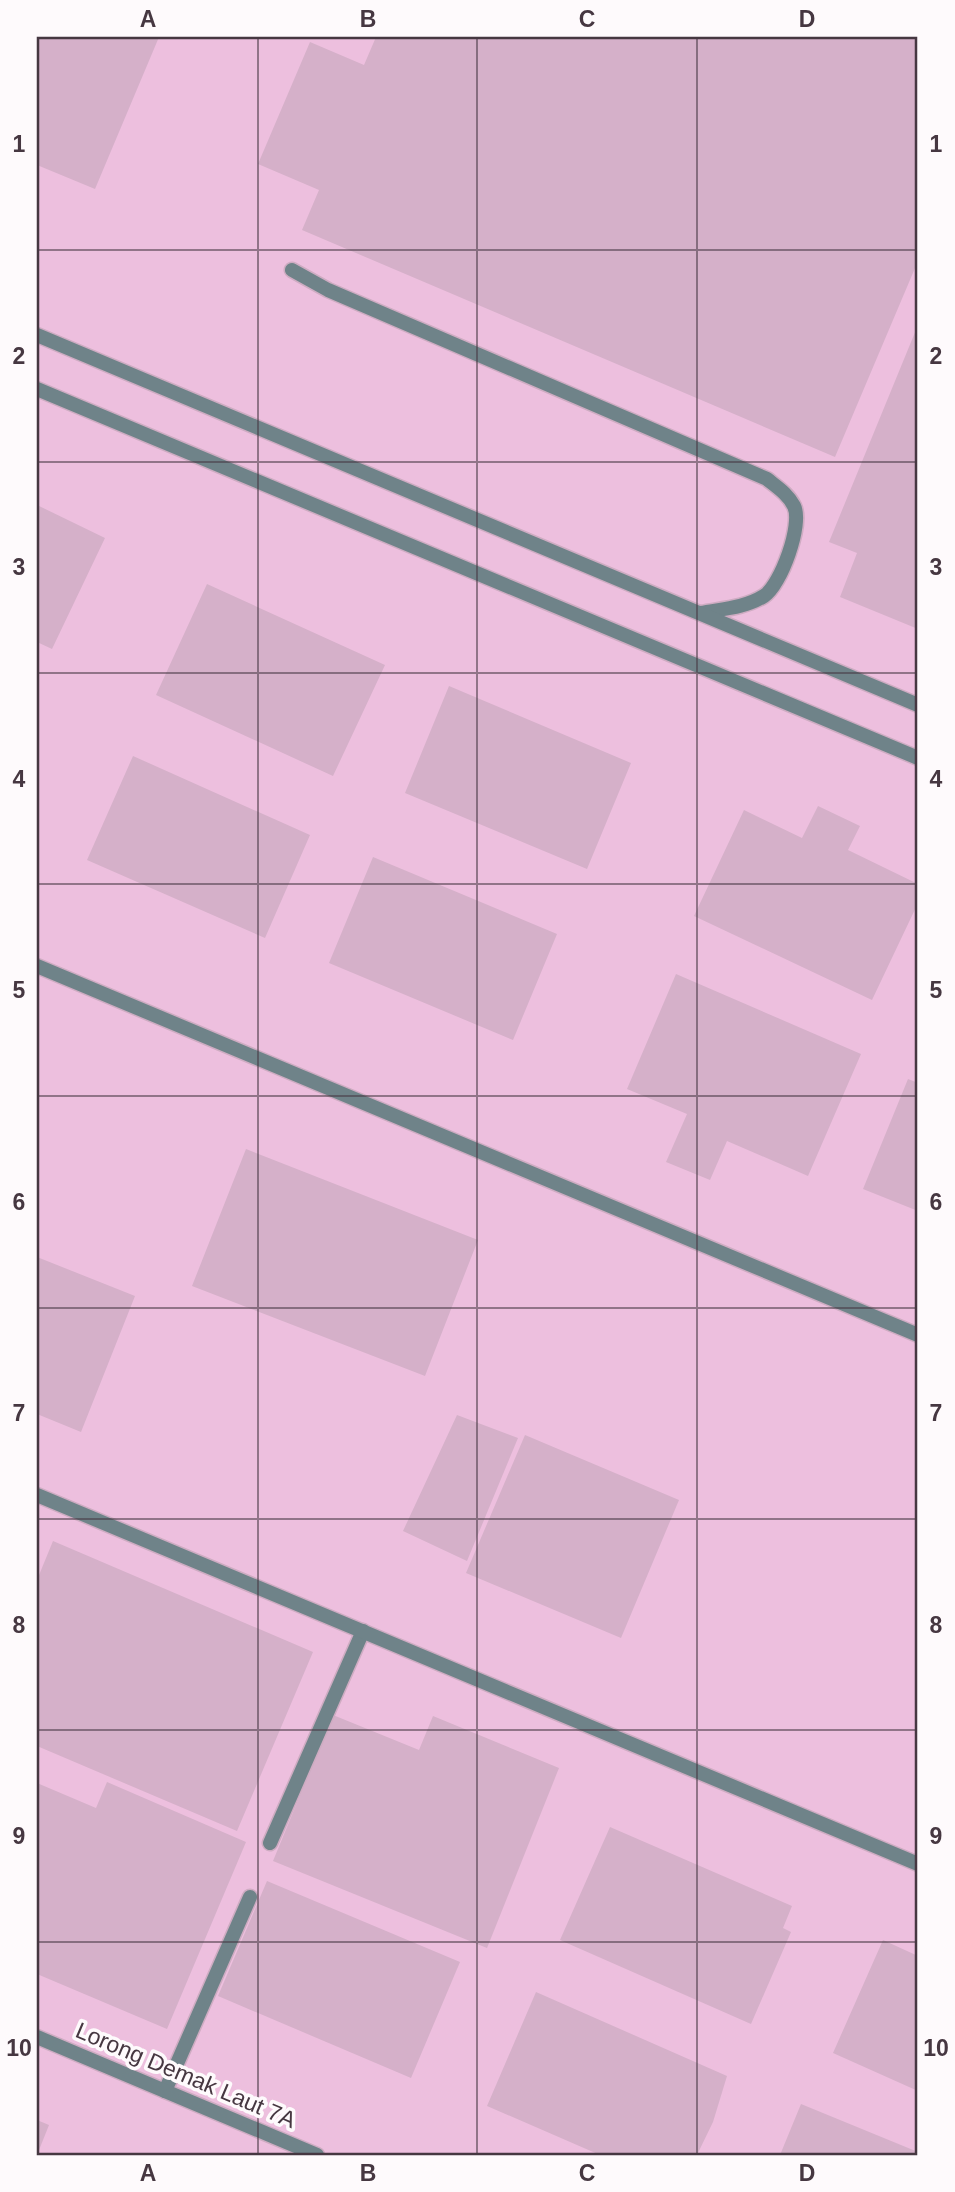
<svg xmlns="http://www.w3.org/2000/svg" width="955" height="2192" font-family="Arial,sans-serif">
	<rect width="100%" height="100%" fill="#f4cde7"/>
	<!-- built -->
	<path fill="#edbfde" d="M37 37H918V2155H37Z"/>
	<!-- building -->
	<path fill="#d5b0c9" d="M37 37H159L95 189 37 165Z
		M376 37 918 38V261L835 457 302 230 319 190 258 164 310 42 364 65Z
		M918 325V629L840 597 857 553 829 542Z
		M37 505 105 538 52 649 37 642Z
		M207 584 385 665 333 776 156 695Z
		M449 686 631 763 587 869 405 793Z
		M133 756 310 835 265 938 87 860Z
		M818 806 860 826 848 850 918 884V903L872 1000 694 916 744 810 802 838Z
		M373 857 557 934 513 1040 329 963Z
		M676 974 861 1054 808 1176 727 1141 710 1180 666 1162 687 1114 627 1089Z
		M908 1079 918 1083V1211L863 1189Z
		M246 1149 478 1240 425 1376 192 1286Z
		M37 1257 135 1296 81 1432 37 1414Z
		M457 1415 518 1438 467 1561 403 1531Z
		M525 1435 679 1500 621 1638 466 1573Z
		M53 1541 313 1652 237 1831 37 1746V1580Z
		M333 1715 419 1750 433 1716 559 1768 487 1948 273 1861Z
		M107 1782 246 1842 167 2029 37 1974V1783L96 1808Z
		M610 1827 792 1906 783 1928 791 1932 751 2024 560 1940Z
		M267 1881 460 1962 411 2078 218 1996Z
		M883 1940 918 1956V2091L833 2053Z
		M536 1992 727 2076 713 2122 697 2155H600L487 2106Z
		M801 2104 918 2152V2155H780Z
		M37 2120 49 2125 37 2155Z"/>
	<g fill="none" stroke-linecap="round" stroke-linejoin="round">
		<defs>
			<path id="lane" d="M292 270 328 290 767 479C777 487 788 494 794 506 803 524 781 585 764 596 745 608 722 609 701 613
				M270 1843 363 1631
				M165 2091 250 1897"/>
			<path id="street" d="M37 335 918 705
				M37 389 918 758
				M37 966 918 1335
				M37 1495 918 1864
				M37 2037 317 2155"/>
		</defs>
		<!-- lane casing -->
		<use href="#lane" stroke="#ceacc2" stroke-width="17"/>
		<!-- street casing -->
		<use href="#street" stroke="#ceacc2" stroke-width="17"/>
		<!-- lane -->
		<use href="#lane" stroke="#6f8389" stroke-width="14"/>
		<!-- street -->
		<use href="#street" stroke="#6f8389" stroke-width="14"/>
	</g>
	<!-- grid -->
	<path fill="none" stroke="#463741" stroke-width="2" stroke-opacity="0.55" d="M258 37V2155M477 37V2155M697 37V2155M37 250H918M37 462H918M37 673H918M37 884H918M37 1096H918M37 1308H918M37 1519H918M37 1730H918M37 1942H918"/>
	<g text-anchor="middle" stroke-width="7" stroke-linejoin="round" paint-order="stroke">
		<!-- street labels -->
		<g font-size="23" fill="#463741" stroke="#fefafc">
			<text transform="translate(186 2075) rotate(23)" y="8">Lorong Demak Laut 7A</text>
		</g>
	</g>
	<!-- border -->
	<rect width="955" height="2192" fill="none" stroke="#fefafc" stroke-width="77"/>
	<rect x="38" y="38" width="878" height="2116" fill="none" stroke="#463741" stroke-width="2.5"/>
	<g font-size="23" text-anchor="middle" font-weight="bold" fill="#463741">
		<text x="148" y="27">A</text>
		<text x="368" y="27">B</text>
		<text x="587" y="27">C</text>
		<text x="807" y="27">D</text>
		<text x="19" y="152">1</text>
		<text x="936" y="152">1</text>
		<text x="19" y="364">2</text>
		<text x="936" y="364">2</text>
		<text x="19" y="575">3</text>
		<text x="936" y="575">3</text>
		<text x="19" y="787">4</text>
		<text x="936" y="787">4</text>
		<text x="19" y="998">5</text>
		<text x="936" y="998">5</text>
		<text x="19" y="1210">6</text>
		<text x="936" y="1210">6</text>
		<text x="19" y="1421">7</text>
		<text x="936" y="1421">7</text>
		<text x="19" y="1633">8</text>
		<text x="936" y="1633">8</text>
		<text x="19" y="1844">9</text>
		<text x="936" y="1844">9</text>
		<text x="19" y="2056">10</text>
		<text x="936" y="2056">10</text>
		<text x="148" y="2181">A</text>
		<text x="368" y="2181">B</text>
		<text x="587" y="2181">C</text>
		<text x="807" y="2181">D</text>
	</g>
</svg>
